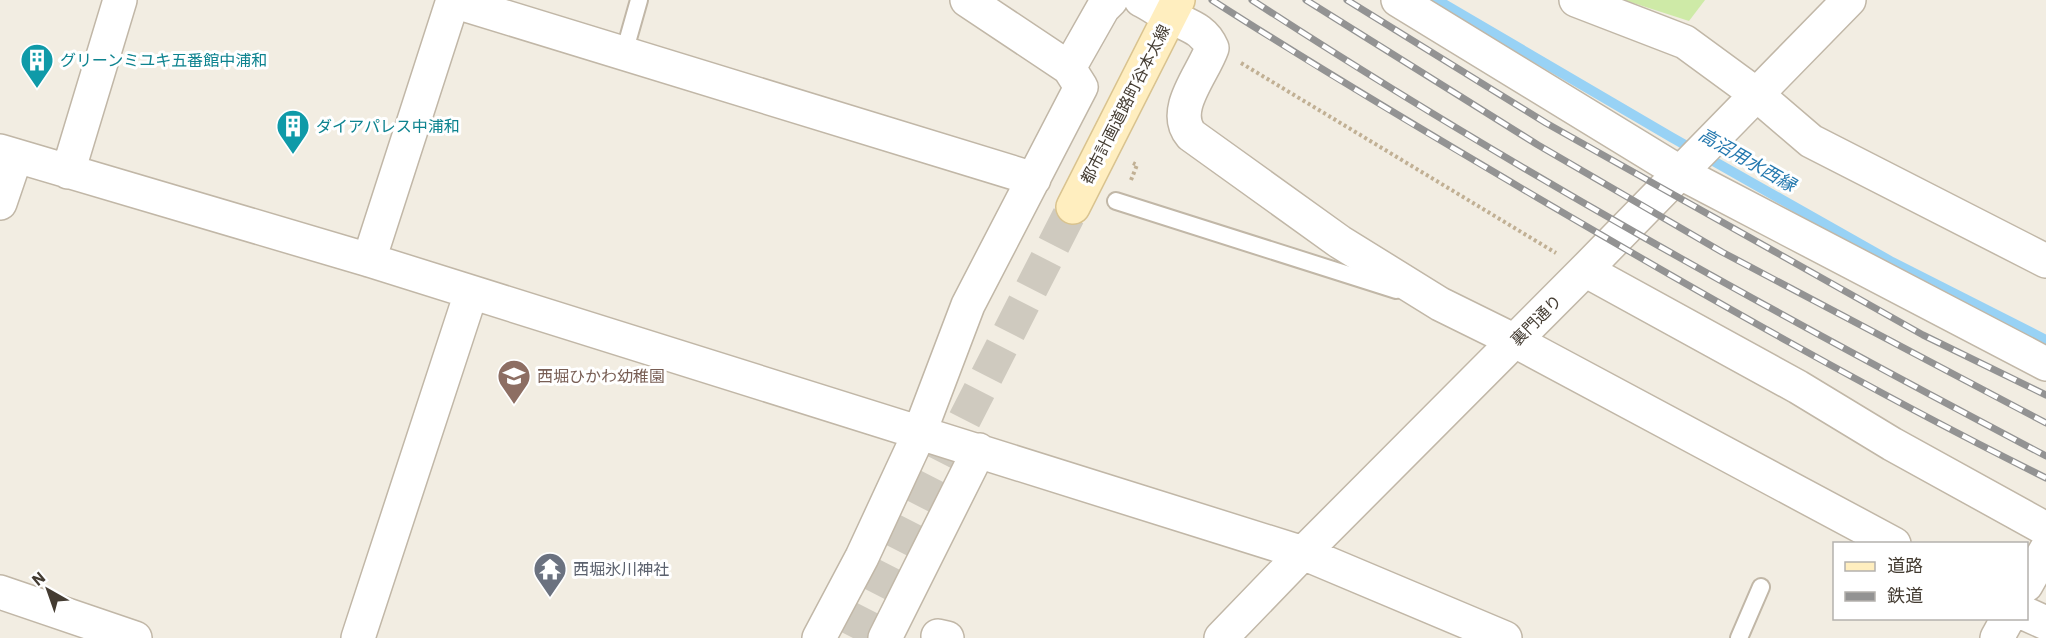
<svg xmlns="http://www.w3.org/2000/svg" width="2046" height="638" font-family="'IBM Plex Sans','Noto Sans JP',sans-serif">
	<rect width="100%" height="100%" fill="#f2ede2"/>
	<!-- green -->
	<path fill="#ceeaa7" d="M1624 0H1705L1689 21Z"/>
	<g fill="none" stroke-linecap="round" stroke-linejoin="round">
		<!-- stream -->
		<path stroke="#98d2f5" stroke-width="10" d="M1437 0 1671 137 1892 262 2046 340"/>
		<!-- secondary-tunnel -->
		<path stroke="#cfcabf" stroke-width="33" stroke-dasharray="33 16" stroke-linecap="butt" d="M853 638 1073 207"/>
		<defs>
			<path id="lane" d="M624 53 639 0
				M1116 201 1396 290
				M1739 638 1761 587"/>
			<path id="street" d="M967 0 1069 68 1103 8 1111 0
				M1141 0C1151 5 1161 12 1171 17 1189 26 1204 29 1212 48 1203 74 1170 110 1191 135L1340 242 1440 304 1515 341 1894 544
				M1398 0 1681 173 2046 364
				M1576 0 1685 42 1756 94 1811 141 2046 261
				M453 1 1034 179
				M0 151 369 260 1303 553 1505 638
				M68 172 120 0
				M0 203 16 156
				M369 260 453 0
				M1585 270 1798 387 1892 444 2046 529
				M2026 585 2046 550
				M0 592 135 638
				M2026 614 2046 623
				M938 636 947 638
				M358 638 471 293
				M819 638 862 557 919 434 968 305 1081 87 1069 68
				M885 638 979 450
				M1221 638 1303 553 1585 270 1849 0
				M1997 638 2008 618"/>
			<path id="secondary" d="M1073 207 1178 0"/>
		</defs>
		<!-- lane casing -->
		<use href="#lane" stroke="#c1b7a7" stroke-width="20"/>
		<!-- street casing -->
		<use href="#street" stroke="#c1b7a7" stroke-width="36"/>
		<!-- secondary casing -->
		<use href="#secondary" stroke="#d9c38f" stroke-width="36"/>
		<!-- path -->
		<path stroke="#c1b094" stroke-width="4" stroke-dasharray="3 3" stroke-linecap="butt" d="M1241 63 1556 253
			M1131 180 1137 165 1133 163"/>
		<!-- lane -->
		<use href="#lane" stroke="#fff" stroke-width="16"/>
		<!-- street -->
		<use href="#street" stroke="#fff" stroke-width="33"/>
		<!-- secondary -->
		<use href="#secondary" stroke="#ffeebf" stroke-width="33"/>
		<defs>
			<path id="rail" d="M1212 0C1319 69 1429 134 1538 198 1705 296 1873 392 2046 478
				M1252 0C1508 167 1776 314 2046 456
				M1306 0 1538 145 1722 252 2046 423
				M1347 0 1546 123 1923 335 2046 395"/>
		</defs>
		<!-- rail casing -->
		<use href="#rail" stroke="#939393" stroke-width="7"/>
		<!-- rail -->
		<use href="#rail" stroke="#fff" stroke-width="4.5" stroke-dasharray="14" stroke-linecap="butt"/>
	</g>
	<!-- icons -->
	<defs>
		<symbol id="building-pin" viewBox="-11 -11 22 30"><path d="M0 17L-7.5 6A9.5 9.5 0 1 1 7.5 6Z" fill="#0f9aa8" stroke="#fff"/><path d="M-4-6H4V6H1V3H-1V6H-4ZM-2.5-4.3h1.7v1.8h-1.7ZM.8-4.3h1.7v1.8H.8ZM-2.5-1h1.7V.8h-1.7ZM.8-1h1.7V.8H.8Z" fill="#fff"/></symbol>
		<symbol id="school-pin" viewBox="-11 -11 22 30"><path d="M0 17L-7.5 6A9.5 9.5 0 1 1 7.5 6Z" fill="#8d6e63" stroke="#fff"/><path d="M0-5L7-2L0 1L-7-2ZM-4 1L0 2.5L4 1V4Q0 6-4 4Z" fill="#fff"/></symbol>
		<symbol id="temple-pin" viewBox="-11 -11 22 30"><path d="M0 17L-7.5 6A9.5 9.5 0 1 1 7.5 6Z" fill="#6b7280" stroke="#fff"/><path d="M0-6L5-2H3V0L6.5 2.5H4V6H1.5V3h-3V6H-4V2.5H-6.5L-3 0V-2H-5Z" fill="#fff"/></symbol>
	</defs>
	<g fill-rule="evenodd">
		<use href="#building-pin" x="18" y="41" width="38" height="52"/>
		<use href="#building-pin" x="274" y="107" width="38" height="52"/>
		<use href="#school-pin" x="495" y="357" width="38" height="52"/>
		<use href="#temple-pin" x="531" y="550" width="38" height="52"/>
	</g>
	<g text-anchor="middle" stroke-width="6" stroke-linejoin="round" paint-order="stroke">
		<!-- culture labels -->
		<g font-size="16" fill="#0d838f" stroke="#fff" text-anchor="start">
			<text x="60" y="66">グリーンミユキ五番館中浦和</text>
			<text x="316" y="132">ダイアパレス中浦和</text>
		</g>
		<!-- street labels -->
		<g font-size="16" fill="#443c32" stroke="#fff">
			<text transform="translate(1125 104) rotate(-63)" y="6">都市計画道路町谷本太線</text>
			<text transform="translate(1536 320) rotate(-45)" y="6">裏門通り</text>
		</g>
		<!-- education labels -->
		<g font-size="16" fill="#785e54" stroke="#fff" text-anchor="start">
			<text x="537" y="382">西堀ひかわ幼稚園</text>
		</g>
		<!-- worship labels -->
		<g font-size="16" fill="#5b616d" stroke="#fff" text-anchor="start">
			<text x="573" y="575">西堀氷川神社</text>
		</g>
		<!-- water labels -->
		<g font-size="18" font-style="italic" fill="#2478ae" stroke="#fff">
			<text transform="translate(1747 160) rotate(30)" y="6">高沼用水西縁</text>
		</g>
	</g>
	<!-- legend -->
	<rect x="1833" y="542" width="195" height="78" fill="#ffffff" stroke="#b4b1ad" stroke-width="1.5"/>
	<rect x="1845" y="562" width="30" height="9" fill="#ffeebf" stroke="#b4b1ad" stroke-width="1.5"/>
	<text x="1887" y="572" font-size="18" fill="#443c32">道路</text>
	<rect x="1845" y="592" width="30" height="9" fill="#939393" stroke="#b4b1ad" stroke-width="1.5"/>
	<text x="1887" y="602" font-size="18" fill="#443c32">鉄道</text>
	<!-- north arrow -->
	<g transform="translate(48 590) rotate(320)" stroke="#ffffff" stroke-width="4.5" paint-order="stroke">
	<path d="M0-4.5L10 22L0 15L-10 22Z" fill="#443c32"/>
	<text y="-9" font-size="16" font-weight="bold" text-anchor="middle" fill="#443c32">N</text>
	</g>
</svg>
